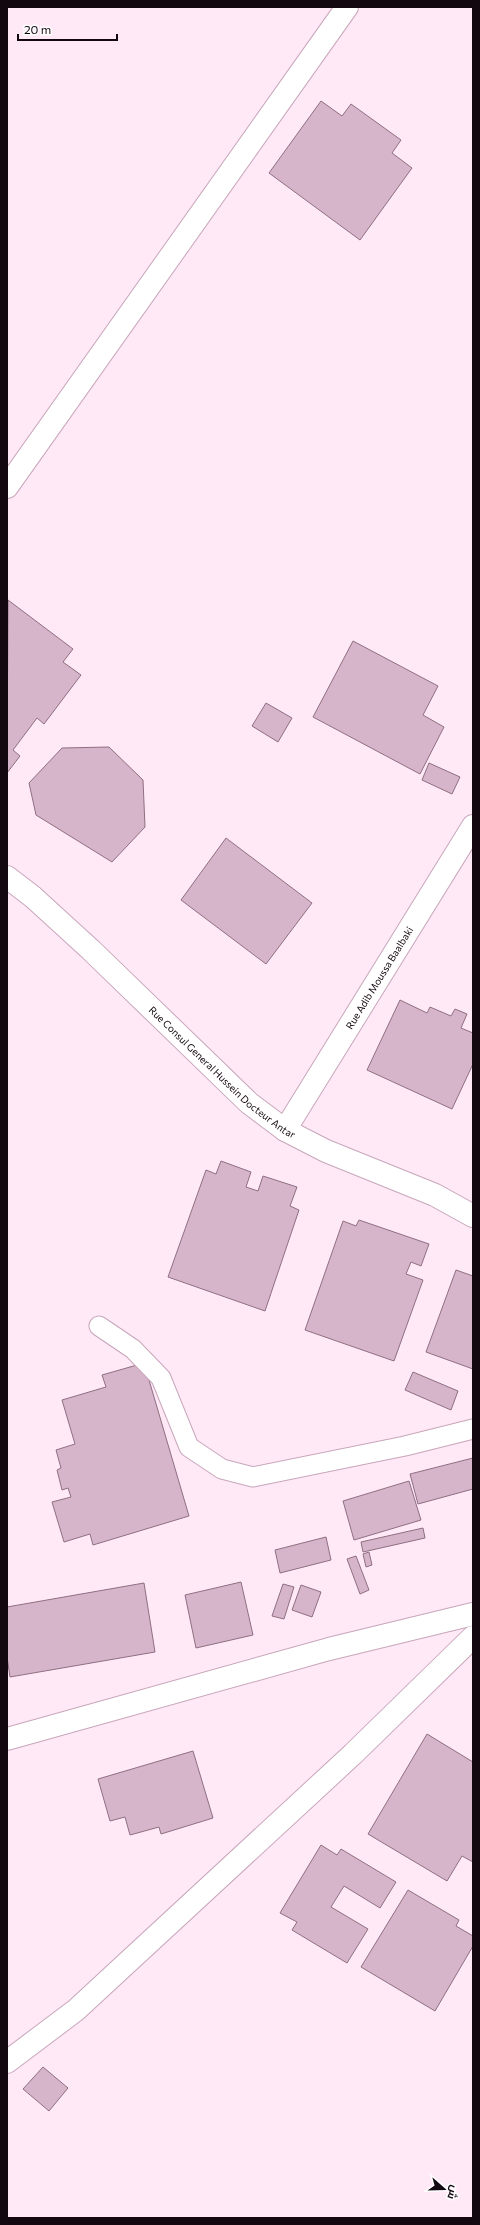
<svg xmlns="http://www.w3.org/2000/svg" width="480" height="2225" font-family="Commissioner,Cairo,sans-serif">
	<rect width="100%" height="100%" fill="#ffe9f6"/>
	<!-- building -->
	<path fill="#d6b4c9" stroke="#8f6f83" d="M321 101 342 116 351 104 401 140 392 153 412 168 360 240 269 173Z
		M8 600 73 649 63 662 81 675 44 724 37 718 13 750 20 756 7 773Z
		M353 641 438 686 423 715 444 727 420 774 313 717Z
		M266 703 292 718 278 742 252 726Z
		M109 747 143 780 145 827 112 862 36 815 29 783 62 748Z
		M429 763 460 777 452 794 422 780Z
		M226 838 312 903 266 964 181 900Z
		M400 1000 427 1013 430 1007 451 1016 455 1009 467 1014 461 1028 473 1033V1064L452 1109 367 1070Z
		M221 1161 251 1172 246 1187 258 1191 263 1176 297 1187 290 1206 299 1210 265 1311 168 1277 206 1170 216 1174Z
		M359 1220 429 1244 421 1266 411 1262 406 1274 423 1280 394 1361 305 1330 343 1221 356 1226Z
		M456 1270 473 1276V1369L426 1352Z
		M144 1363 189 1516 93 1545 90 1534 64 1542 52 1502 71 1497 68 1488 62 1490 57 1470 61 1468 56 1450 75 1444 62 1400 106 1387 102 1375Z
		M413 1372 458 1391 451 1410 405 1390Z
		M473 1458V1489L418 1504 410 1474Z
		M409 1481 421 1520 354 1540 343 1501Z
		M423 1528 425 1538 363 1552 361 1542Z
		M326 1537 331 1560 280 1573 275 1550Z
		M369 1552 372 1565 366 1567 363 1554Z
		M356 1556 369 1590 360 1594 347 1559Z
		M241 1582 253 1635 196 1648 185 1595Z
		M144 1583 155 1652 10 1677 7 1657V1607Z
		M283 1584 294 1587 284 1619 272 1616Z
		M301 1585 321 1592 312 1617 292 1610Z
		M427 1734 473 1762V1862L462 1856 447 1881 368 1834Z
		M193 1751 213 1818 161 1834 159 1827 130 1835 125 1817 110 1821 98 1779Z
		M321 1845 337 1855 341 1849 396 1882 380 1908 344 1886 331 1907 368 1929 347 1963 292 1930 297 1922 280 1913Z
		M408 1890 459 1920 456 1926 473 1936V1946L435 2011 361 1967Z
		M43 2067 68 2088 49 2111 23 2089Z"/>
	<g fill="none" stroke-linecap="round" stroke-linejoin="round">
		<defs>
			<path id="lane" d="M99 1326 133 1349 161 1378 189 1447 222 1469 253 1477 405 1446 473 1429"/>
			<g id="street">
				<path d="M7 487 347 7"/>
				<path id="s1" d="M7 877 33 897 91 950 249 1103 285 1130 326 1151 435 1195 473 1216"/>
				<path id="s2" d="M285 1130 473 826"/>
			</g>
			<path id="secondary" d="M7 2062 76 2010 353 1754 473 1637"/>
			<path id="primary" d="M7 1739 329 1649 473 1614"/>
		</defs>
		<!-- lane casing -->
		<use href="#lane" stroke="#c8a6bb" stroke-width="21"/>
		<!-- street casing -->
		<use href="#street" stroke="#c8a6bb" stroke-width="24"/>
		<!-- secondary casing -->
		<use href="#secondary" stroke="#c8a6bb" stroke-width="24"/>
		<!-- primary casing -->
		<use href="#primary" stroke="#c8a6bb" stroke-width="24"/>
		<!-- lane -->
		<use href="#lane" stroke="#fff" stroke-width="19"/>
		<!-- street -->
		<use href="#street" stroke="#fff" stroke-width="22"/>
		<!-- secondary -->
		<use href="#secondary" stroke="#fff" stroke-width="22"/>
		<!-- primary -->
		<use href="#primary" stroke="#fff" stroke-width="22"/>
	</g>
	<g text-anchor="middle" stroke-width="3.5" stroke-linejoin="round" paint-order="stroke">
		<!-- street labels -->
		<g font-size="10" fill="#13080f" stroke="#fefefe">
			<text dy="4" stroke="none"><textPath href="#s2" startOffset="179">Rue Adib Moussa Baalbaki</textPath></text>
			<text dy="4" stroke="none"><textPath href="#s1" startOffset="291">Rue Consul General Hussein Docteur Antar</textPath></text>
		</g>
	</g>
	<!-- border -->
	<rect width="480" height="2225" fill="none" stroke="#13080f" stroke-width="16"/>
	<!-- north arrow -->
	<g transform="translate(444 2189) rotate(110)" stroke="#fefefe" stroke-width="3" paint-order="stroke">
	<path d="M0-3L7 15L0 10L-7 15Z" fill="#13080f"/>
	<text y="-6" font-size="11" font-weight="bold" text-anchor="middle" fill="#13080f">ش</text>
	</g>
	<!-- scale -->
	<path d="M18 34v6h99v-6" fill="none" stroke="#13080f" stroke-width="2"/>
	<text x="24" y="34" font-size="12" fill="#13080f" stroke="#fefefe" stroke-width="3" paint-order="stroke">20 m</text>
</svg>
